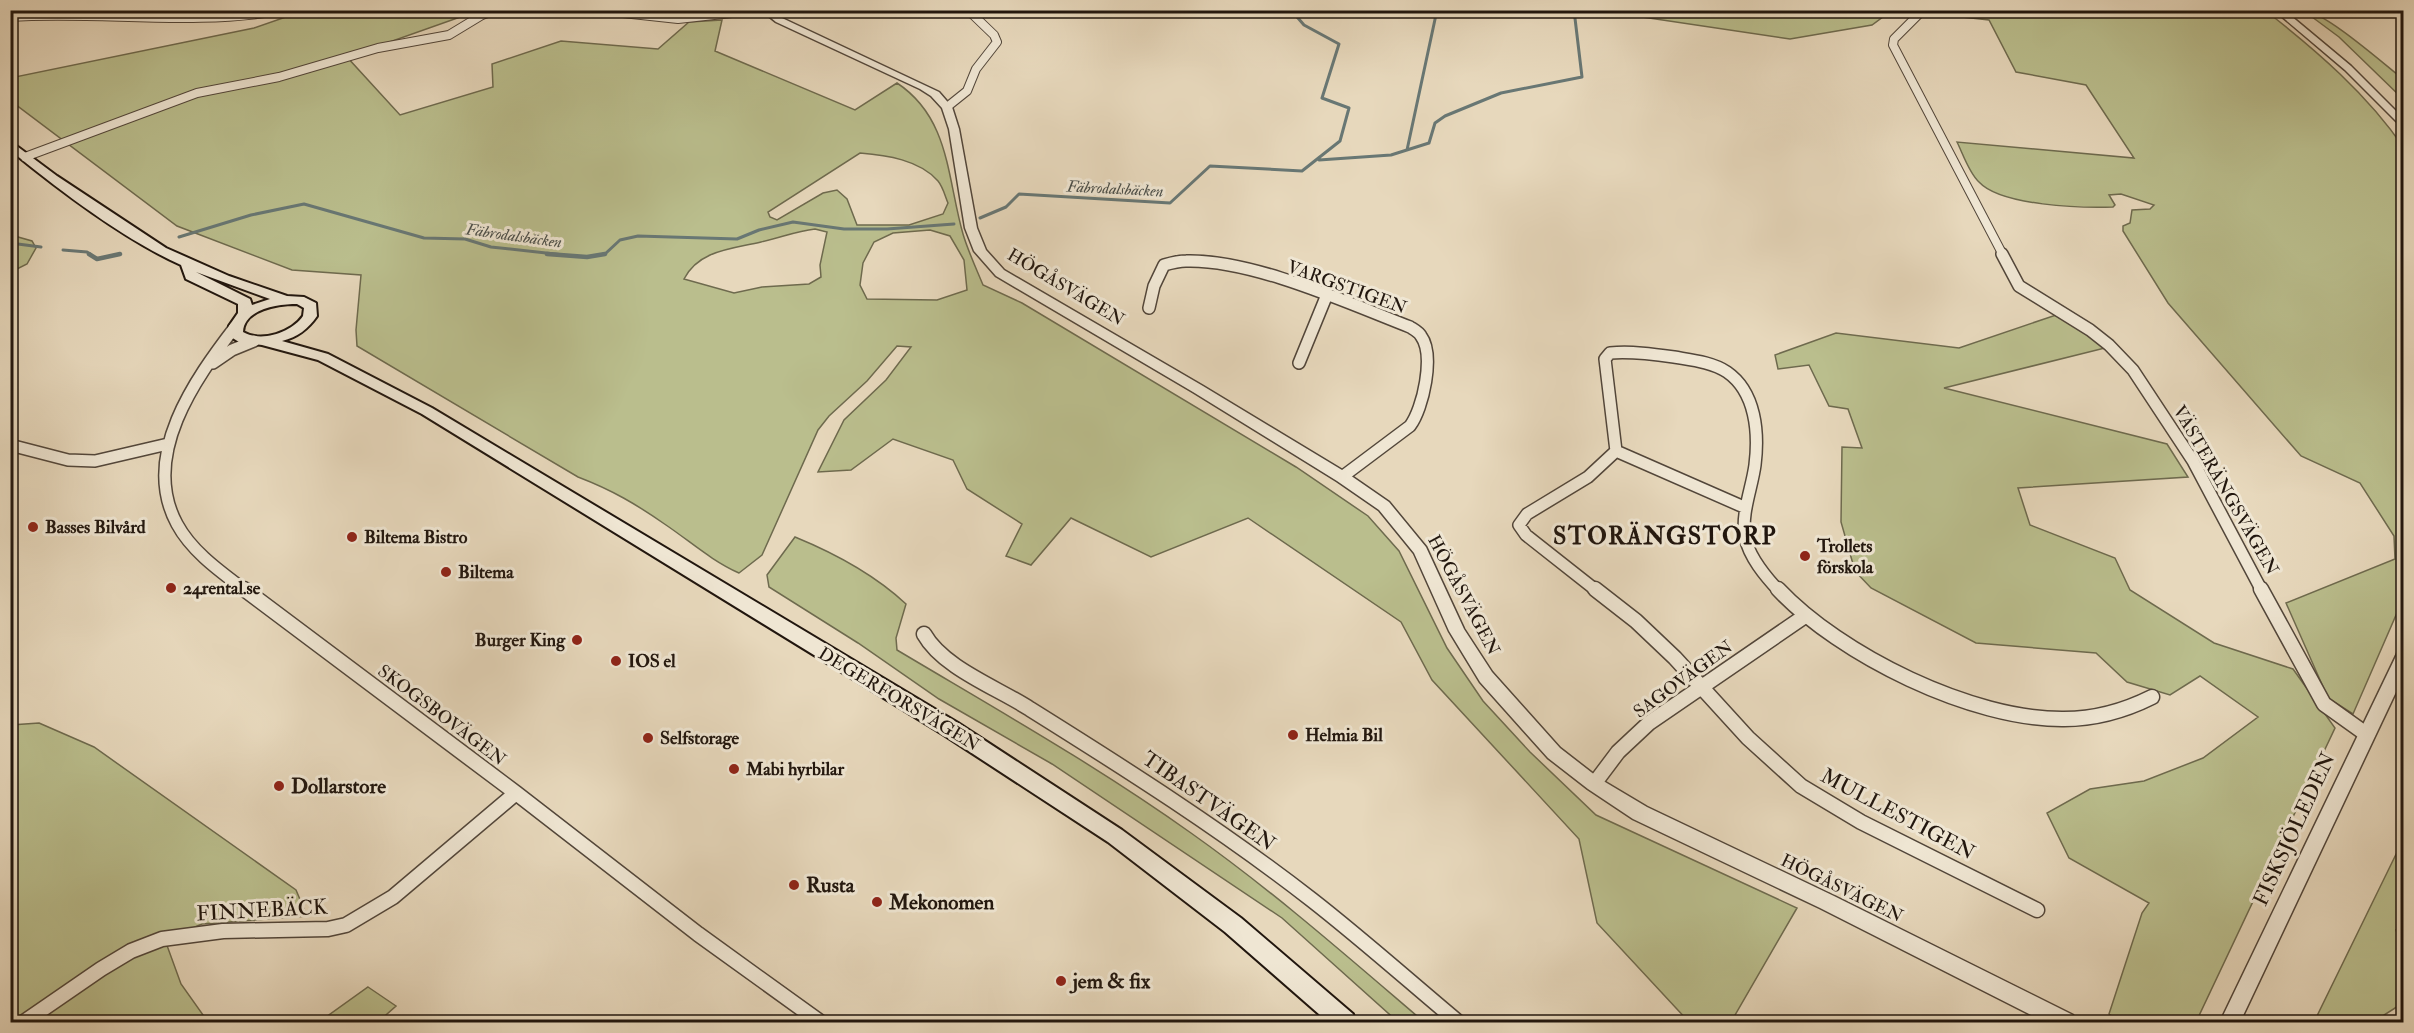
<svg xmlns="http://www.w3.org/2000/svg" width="2414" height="1033" font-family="'IM FELL Double Pica',serif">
	<rect width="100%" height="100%" fill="#e7d8bc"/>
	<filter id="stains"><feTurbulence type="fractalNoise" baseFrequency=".00333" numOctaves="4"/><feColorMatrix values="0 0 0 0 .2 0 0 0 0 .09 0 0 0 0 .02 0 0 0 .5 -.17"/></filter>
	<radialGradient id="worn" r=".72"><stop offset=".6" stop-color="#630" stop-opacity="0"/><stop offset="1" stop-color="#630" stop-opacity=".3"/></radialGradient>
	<!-- green -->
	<path fill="#babe8d" stroke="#6e6a4e" stroke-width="1.5" fill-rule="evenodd" d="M480 10 347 57 400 115 493 87 492 64 561 41 658 49 689 22 722 20 715 51 855 110 897 83C950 118 947 178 963 234 968 251 976 268 983 285L1022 303 1296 467 1368 516 1399 551 1447 648 1483 701 1530 752 1596 815 1797 908 1731 1022H1689L1597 923 1579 839 1432 680 1401 622 1248 518 1151 557 1071 518 1031 565 1006 556 1022 524 967 489 953 460 893 439 851 470 818 472 844 420 886 380 911 347 897 346 867 381 829 416 818 430 762 555 739 573C712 561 691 542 666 525 636 504 612 490 578 477L357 346 356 330 361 275 292 270 177 226 11 101 10 78 254 28 303 11ZM860 153C886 155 920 160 938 181 943 187 945 196 948 203L943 214 909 225H857L847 199 837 190 823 193 777 220 770 217 768 212ZM815 229 827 232 820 265 821 277 809 284 762 287 734 293 684 279C699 250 732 249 761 242 780 238 796 231 815 229ZM930 230 950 236 964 260 967 290 937 300 867 299 860 285 863 263 874 242 893 233Z
		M1602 11H2266C2317 51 2367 94 2404 148L2403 599 2353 714 2328 698 2286 603 2395 559 2394 536 2360 483 2301 456 2168 303 2123 231V226L2130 223 2132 210 2150 209 2154 205 2121 194 2109 195 2115 205 2113 207C2082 208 2001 206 1979 182 1969 173 1963 154 1957 142L2134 158 2086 85 2016 72 1989 20 1917 12 1887 14 1872 25 1790 39Z
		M2304 11C2323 10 2385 65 2403 79V99L2339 37Z
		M11 235 32 241 36 248 27 264 11 272Z
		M2056 315 2109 347 1944 388 2167 444 2188 477 2018 488 2030 525 2115 558 2130 590 2214 643 2293 669 2335 728 2196 1022H2121L2109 1014 2142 913 2149 903 2069 858 2047 813 2090 789 2144 781 2203 758 2258 717 2200 676 2170 695 2127 682 2096 653 1976 643 1871 588 1855 571 1841 522 1842 447 1862 448 1848 409 1829 406 1809 365 1778 369 1775 355 1836 333 1959 348Z
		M795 537C834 553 875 575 906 604L896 638 897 650C996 709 1097 766 1191 833 1273 891 1348 957 1424 1022H1398L1282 918 1052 764 939 699 858 643 769 587 767 575Z
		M39 723 94 747 296 890 307 916 202 924 165 940 181 984 208 1022H11V725Z
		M2403 840V930H2396L2403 949V1003L2384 1015 2381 1022H2314Z
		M368 987 396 1006 378 1022H319Z"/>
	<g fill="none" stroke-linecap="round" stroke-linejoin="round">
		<!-- stream-far1 -->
		<path stroke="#687774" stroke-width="3" d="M1407 150 1437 10
			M1319 160 1391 155 1429 143 1435 123 1445 116 1501 93 1582 77 1574 10
			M980 218 1006 207 1019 194 1170 203 1210 166 1302 171 1340 141 1349 108 1322 98 1339 44 1304 25 1291 10
			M179 237 251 215 304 204 424 238 465 239 491 247 564 255
			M10 243 41 247
			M63 250 87 252 91 255
			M115 255 120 254
			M598 255 605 254 620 240 638 236 737 239 759 230 793 222 844 229H887L954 224"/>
		<!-- stream -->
		<path stroke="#687774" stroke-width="4.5" d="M89 254 97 259 120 254
			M547 254 587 257 605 254"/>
		<defs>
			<path id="minor-far2" d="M595 10 678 19 759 10
				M1923 10 1894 39 1893 45 2003 255
				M10 17C101 11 192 27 283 10
				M947 107 967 91 976 69 997 42 994 35 968 10
				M25 157 197 93 279 77 378 48 449 35 482 15 496 10"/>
			<path id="minor-far1" d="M2002 254 2019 286 2090 330 2109 345 2133 370 2193 461 2262 591
				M1149 308 1154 286 1164 265C1171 263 1179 261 1186 261 1252 259 1348 303 1410 327 1413 329 1419 332 1421 336 1435 355 1423 409 1410 426L1342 477
				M235 327C195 379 140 456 177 524 192 552 221 572 246 591
				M213 363 232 350 254 341
				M1299 363 1326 297
				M10 445 68 460 95 461 168 444
				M1616 451 1746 508
				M1597 591 1526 535 1519 525 1527 514 1588 477 1616 451 1605 359 1610 353C1631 351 1653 354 1674 357 1691 360 1712 362 1727 372 1756 392 1759 433 1755 465 1752 488 1741 513 1745 537 1749 557 1765 576 1779 591"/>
			<path id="minor" d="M244 589 516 793 698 934 820 1022
				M1595 589 1636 621 1675 658 1748 738 1801 786 1861 822 2037 910
				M1778 589C1840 655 1972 720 2064 719 2095 719 2124 711 2152 697
				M2261 589 2324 704 2366 734
				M924 634C943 668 998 688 1030 709 1126 769 1222 830 1312 900 1362 939 1409 981 1458 1022
				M1594 784 1618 752 1649 723 1805 616
				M24 1022 101 969 131 951 162 939 223 931 328 929 346 925 393 897 516 793"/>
			<path id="tertiary" d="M761 10H772L782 18 939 92 952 107 959 129 977 228 986 250 1004 270 1203 386 1347 473 1389 502 1426 547 1464 629 1492 672 1560 748 1600 779 1647 807 1834 896 2073 1015 2076 1022H2045L1820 908 1633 819 1588 789 1548 758 1480 682 1449 631 1414 553 1379 510 1337 481 1193 392 996 276 974 251 965 228 949 129 942 108 931 96 920 89 776 22Z
				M2274 10H2284L2351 66 2404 119V129L2345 70Z
				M2404 650V675L2240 1022H2220L2396 656 2398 651Z"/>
			<path id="secondary" d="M10 141 57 176 166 248 229 276 287 296 304 297 316 303 317 316C308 329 298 337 282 341L328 354 432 408 958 723 1122 830 1241 918 1353 1014 1356 1022H1328L1225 932 1108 842 944 735 422 414 318 360 262 345 239 342 231 337 229 326 238 313V304L186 279 181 265C123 239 59 190 10 150ZM196 272 270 299 252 305 250 299ZM297 304 304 308 303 316C292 332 262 343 243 332 244 309 278 304 297 304Z"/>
		</defs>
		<!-- minor-far2 casing -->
		<use href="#minor-far2" stroke="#52463a" stroke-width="10"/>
		<!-- minor-far1 casing -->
		<use href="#minor-far1" stroke="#52463a" stroke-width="14"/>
		<!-- minor casing -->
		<use href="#minor" stroke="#52463a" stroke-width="17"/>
		<!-- tertiary casing -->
		<use href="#tertiary" stroke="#52463a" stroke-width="3"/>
		<!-- secondary casing -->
		<use href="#secondary" stroke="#21160e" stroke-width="4"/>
		<!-- minor-far2 -->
		<use href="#minor-far2" stroke="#efe6d3" stroke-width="8"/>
		<!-- minor-far1 -->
		<use href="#minor-far1" stroke="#efe6d3" stroke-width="11"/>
		<!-- minor -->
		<use href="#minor" stroke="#efe6d3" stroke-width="14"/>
		<!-- tertiary -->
		<use href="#tertiary" fill="#efe6d3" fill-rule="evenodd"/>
		<!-- secondary -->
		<use href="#secondary" fill="#efe6d3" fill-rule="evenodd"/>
	</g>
	<!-- markers -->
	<g fill="#8f2418" stroke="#efe6d3" stroke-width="2">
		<circle cx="33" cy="527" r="6"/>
		<circle cx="352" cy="537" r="6"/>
		<circle cx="1805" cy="556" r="6"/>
		<circle cx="446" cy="572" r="6"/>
		<circle cx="171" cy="588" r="6"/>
		<circle cx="577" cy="640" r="6"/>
		<circle cx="616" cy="661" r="6"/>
		<circle cx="1293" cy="735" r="6"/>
		<circle cx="648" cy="738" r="6"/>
		<circle cx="734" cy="769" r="6"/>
		<circle cx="279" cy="786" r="6"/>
		<circle cx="794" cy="885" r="6"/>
		<circle cx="877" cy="902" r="6"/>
		<circle cx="1061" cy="981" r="6"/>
	</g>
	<g text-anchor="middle" stroke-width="6" stroke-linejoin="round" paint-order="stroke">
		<!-- far-water labels -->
		<g font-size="16" font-style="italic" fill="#4b4f4a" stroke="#efe6d3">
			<text transform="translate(1115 188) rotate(3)" y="6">Fäbrodalsbäcken</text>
			<text transform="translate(514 235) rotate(8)" y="6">Fäbrodalsbäcken</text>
		</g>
		<!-- street labels -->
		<g font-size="18" fill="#21160e" stroke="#efe6d3">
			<text transform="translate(1066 287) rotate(31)" y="6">HÖGÅSVÄGEN</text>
			<text transform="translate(1347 287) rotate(20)" y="6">VARGSTIGEN</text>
			<text transform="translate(2226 490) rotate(60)" y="6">VÄSTERÄNGSVÄGEN</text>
			<text transform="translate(1464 595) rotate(62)" y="6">HÖGÅSVÄGEN</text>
			<text transform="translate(1683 679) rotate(-36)" y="6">SAGOVÄGEN</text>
			<text transform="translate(899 699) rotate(31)" y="6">DEGERFORSVÄGEN</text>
			<text transform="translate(442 715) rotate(37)" y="6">SKOGSBOVÄGEN</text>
			<text transform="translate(1842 888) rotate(26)" y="6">HÖGÅSVÄGEN</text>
		</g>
		<!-- poi labels -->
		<g font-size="18" font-weight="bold" fill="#21160e" stroke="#efe6d3" text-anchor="start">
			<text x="45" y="533">Basses Bilvård</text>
			<text x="364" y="543">Biltema Bistro</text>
			<text x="1817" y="552">Trollets<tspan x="1817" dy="21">förskola</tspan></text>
			<text x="458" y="578">Biltema</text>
			<text x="183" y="594">24rental.se</text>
			<text x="565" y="646" text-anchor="end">Burger King</text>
			<text x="628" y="667">IOS el</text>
			<text x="1305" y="741">Helmia Bil</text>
			<text x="660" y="744">Selfstorage</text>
			<text x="746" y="775">Mabi hyrbilar</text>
		</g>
		<!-- near-poi labels -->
		<g font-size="21" font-weight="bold" fill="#21160e" stroke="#efe6d3" text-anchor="start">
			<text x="291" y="793">Dollarstore</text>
			<text x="806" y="892">Rusta</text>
			<text x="889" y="909">Mekonomen</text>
			<text x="1073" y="988">jem &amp; fix</text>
		</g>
		<!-- near-street labels -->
		<g font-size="21" fill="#21160e" stroke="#efe6d3">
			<text transform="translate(1209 801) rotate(35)" y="7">TIBASTVÄGEN</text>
			<text transform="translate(1898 814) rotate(28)" y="7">MULLESTIGEN</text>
			<text transform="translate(2294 829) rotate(-65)" y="7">FISKSJÖLEDEN</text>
			<text transform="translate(262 910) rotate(-3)" y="7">FINNEBÄCK</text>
		</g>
		<!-- district labels -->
		<g font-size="24" font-weight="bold" letter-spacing="1.5" fill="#21160e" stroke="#efe6d3">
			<text x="1665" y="544">STORÄNGSTORP</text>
		</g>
	</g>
	<!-- margin -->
	<rect width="2414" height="1033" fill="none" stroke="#e7d8bc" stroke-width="36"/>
	<rect x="12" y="12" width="2390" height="1009" fill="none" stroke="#21160e" stroke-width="3"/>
	<rect x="18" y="18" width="2378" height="997" fill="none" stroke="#21160e" stroke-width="1.5"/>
	<rect width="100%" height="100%" filter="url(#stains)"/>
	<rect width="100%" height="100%" fill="url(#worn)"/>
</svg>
